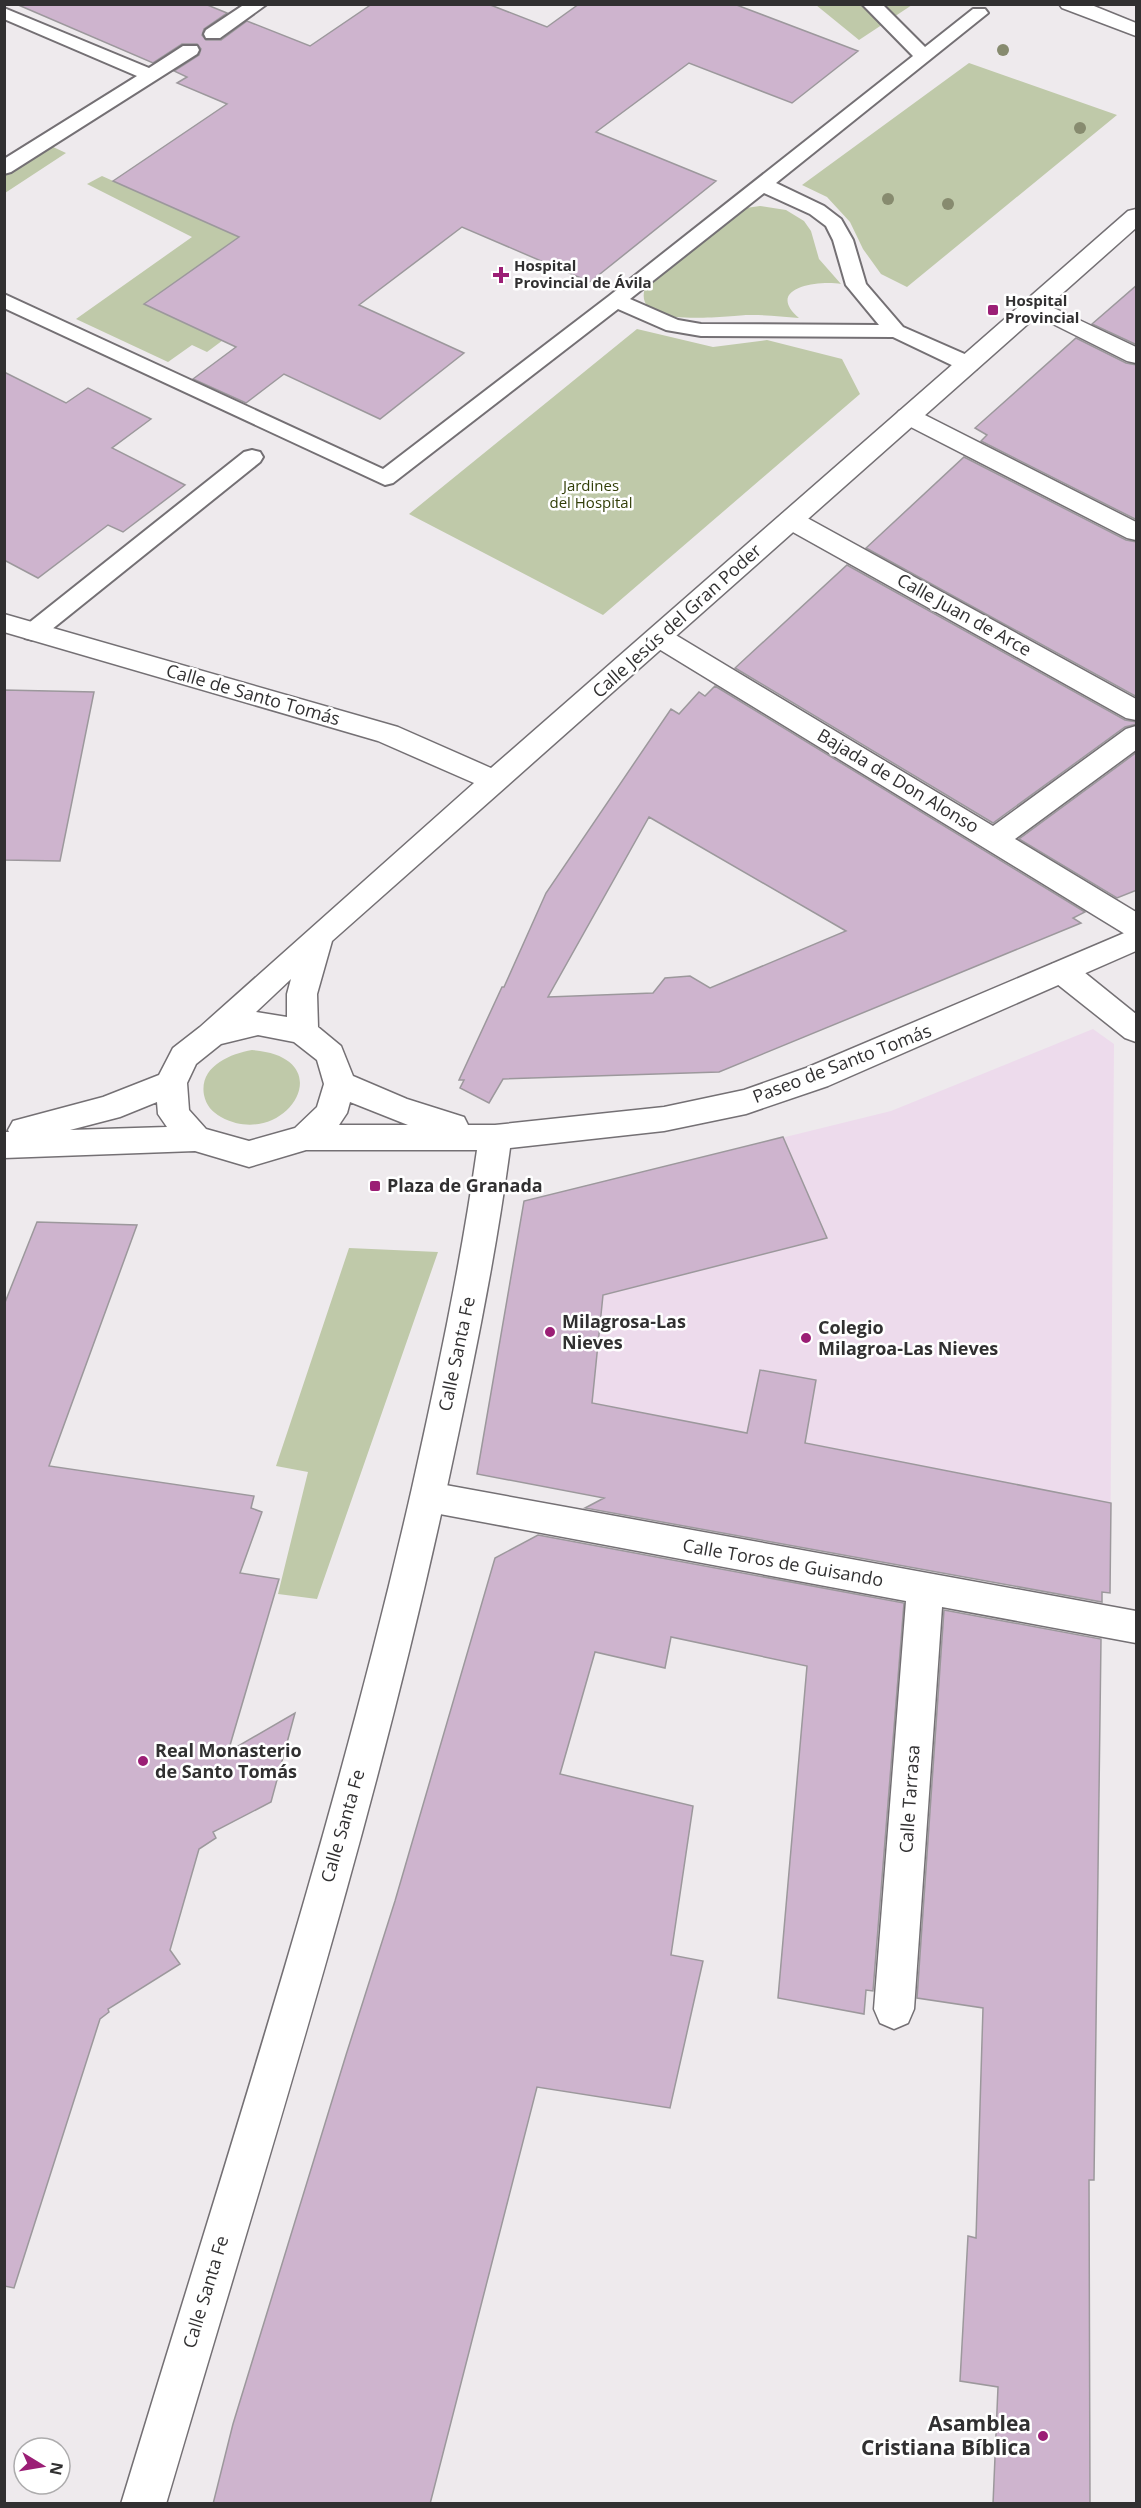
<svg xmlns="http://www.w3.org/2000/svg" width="1141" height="2508" font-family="'Open Sans',sans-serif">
	<rect width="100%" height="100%" fill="#eeeaed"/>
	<!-- education -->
	<path fill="#eddbec" d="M1093 1029 1114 1044 1110 1593 477 1474 524 1201 891 1111Z"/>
	<!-- green -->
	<path fill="#bfc9a9" d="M816 5H912L859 40Z
		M969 63 1117 115 907 287 881 274 863 249 850 222 827 197 802 185Z
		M51 146 66 153 5 193V176Z
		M102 176 239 237 145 304 199 330 227 309 250 320 207 352 192 345 168 362 76 319 192 237 87 184Z
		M760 206 786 210 804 221 811 231 819 259 841 284C818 280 764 288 799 318 783 317 768 315 752 315 732 314 631 332 645 288L746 208Z
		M637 329 713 347 767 340 842 359 860 394 603 615 409 514Z
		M252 1050C345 1057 285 1152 221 1117 212 1112 206 1105 204 1095 199 1067 229 1054 252 1050Z
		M349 1248 438 1252 317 1599 278 1594 308 1472 276 1466Z"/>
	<!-- building -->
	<path fill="#ceb4ce" stroke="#9c989c" stroke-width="1.5" fill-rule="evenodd" d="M16 4H205L227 13 204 29 202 35 206 40H221L247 21 310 46 372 4H488L547 27 579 4H734L858 51 792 103 689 63 596 132 716 181 590 282 462 227 359 305 464 353 380 419 284 374 246 403 193 379 236 347 144 304 239 237 113 181 227 104 177 83 187 77 174 71 199 55 201 49 197 44H182L153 63Z
		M1137 285V345L1092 324Z
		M1076 338 1126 363 1137 365V520L981 441 987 435 975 428Z
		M4 372 66 403 88 388 151 419 112 448 185 485 123 532 108 525 38 578 4 560Z
		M964 457 1126 540 1137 542V697L866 548Z
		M847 565 1125 720 1137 722V724L1125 727 993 823 735 668Z
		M715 686 1085 912 1073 918 1081 923 719 1072 503 1079 489 1103 460 1088 464 1080H459L502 987H504L546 893 671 709 679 714 699 692 705 696ZM649 817 846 931 710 988 690 976 665 978 653 993 548 997Z
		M4 690 94 692 60 861 4 860Z
		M1137 752V890L1117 898 1019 839Z
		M783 1137 827 1238 603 1295 592 1403 747 1433 760 1370 816 1380 805 1443 1111 1503 1110 1593 1102 1592V1602L585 1508 604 1498 477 1474 524 1201Z
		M37 1222 137 1225 49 1466 254 1496 251 1508 262 1512 240 1573 279 1579 228 1752 295 1713 271 1802 213 1832 216 1838 199 1849 170 1950 180 1964 108 2009 109 2012 100 2019 14 2288 4 2286V1305Z
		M538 1535 904 1603 873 1991 866 1990 864 2014 778 1998 807 1666 671 1637 665 1668 595 1652 560 1774 693 1806 671 1955 703 1961 670 2108 537 2087 430 2504H213L233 2424 346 2055 395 1901 495 1558Z
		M944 1610 1101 1639 1094 2180H1089L1090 2504H993L998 2387 960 2381 968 2236 976 2238 983 2008 917 1998Z"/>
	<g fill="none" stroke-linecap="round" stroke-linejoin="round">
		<defs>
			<path id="lane" d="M245 4H267L220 38H206L204 34 206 30Z
				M862 4H882L925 47 973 9H985L988 13 776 183 824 206 841 219 853 240 866 284 903 327 976 359 979 364 976 369 968 370 960 369 893 337 701 336 666 330 618 309 393 483 385 485 4 308V294L383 469 609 296 913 56ZM764 193 810 214 826 226 833 240 846 285 879 325 701 324 678 320 630 299Z
				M4 8 149 68 183 46H197L199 50 197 54 11 172 4 174V159L137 76 4 19Z
				M252 450 260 452 263 457 260 462 41 638 33 640 25 638 21 632 25 626 244 452Z"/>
			<path id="street" d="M1035 299 1136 347V363L1127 361 1027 311 1023 306 1027 301Z
				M908 408 917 411 1136 522V540L1127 538 899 421 895 416 899 411Z
				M791 512 800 514 1136 699V720L1126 718 782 526 778 520 782 514Z
				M659 628 669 631 993 826 1126 729 1136 726V750L1015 839 1136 912V937L1125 934 649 643 645 637 649 631Z
				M1063 961 1074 964 1136 1014V1042L1125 1038 1052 980 1048 972 1052 964Z
				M429 1482 1136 1611V1643L942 1607 914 2009 908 2023 894 2029 880 2023 874 2009 906 1601 429 1512 417 1508 411 1497 417 1486Z"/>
			<path id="secondary" d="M1059 4H1089L1136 23V36L1062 8Z
				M1136 209V228L332 941 317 994 318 1027 341 1046 353 1076 407 1099 464 1117 468 1125H495L664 1107 744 1090 806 1068 1136 928V951L828 1086 746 1114 664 1131 510 1148C495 1262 471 1375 447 1487 373 1831 265 2166 166 2504H121C223 2167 334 1832 412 1488 437 1376 461 1263 477 1150H306L249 1167 195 1151 4 1158V1132H9L8 1130 13 1121 103 1097 159 1075 173 1048 200 1027 474 783 378 741 4 632V614L398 727 491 768 1128 211ZM291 979 287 994V1017L256 1012ZM258 1035 294 1042 317 1060 324 1084 317 1107 295 1128 249 1141 206 1129 189 1110 187 1083 196 1064 221 1044ZM157 1102 158 1114 167 1127 70 1130 120 1117ZM350 1102 408 1125H339L347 1113Z"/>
		</defs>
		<!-- lane casing -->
		<use href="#lane" stroke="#747074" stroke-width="4"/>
		<!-- street casing -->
		<use href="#street" stroke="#747074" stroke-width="3"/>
		<!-- secondary casing -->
		<use href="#secondary" stroke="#747074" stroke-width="3"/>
		<!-- lane -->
		<use href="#lane" fill="#fff" fill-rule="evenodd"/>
		<!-- street -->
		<use href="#street" fill="#fff" fill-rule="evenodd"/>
		<!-- secondary -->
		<use href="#secondary" fill="#fff" fill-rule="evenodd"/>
	</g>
	<!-- trees -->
	<g fill="#878b6f">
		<circle cx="1003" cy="50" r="6"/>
		<circle cx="1080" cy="128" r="6"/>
		<circle cx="888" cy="199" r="6"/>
		<circle cx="948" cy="204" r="6"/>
	</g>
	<!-- markers -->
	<g fill="#9b1e75" stroke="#fff" stroke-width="2">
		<path d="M498 266h6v6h6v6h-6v6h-6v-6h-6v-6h6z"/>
		<rect x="987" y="304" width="12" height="12" rx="3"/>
		<rect x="369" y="1180" width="12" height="12" rx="3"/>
		<circle cx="550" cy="1332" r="6"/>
		<circle cx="806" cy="1338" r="6"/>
		<circle cx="143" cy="1761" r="6"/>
		<circle cx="1043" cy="2436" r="6"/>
	</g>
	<g text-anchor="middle" stroke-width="5" stroke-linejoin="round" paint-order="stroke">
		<!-- far-poi labels -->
		<g font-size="15" font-weight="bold" fill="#313031" stroke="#fff" text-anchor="start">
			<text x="514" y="271">Hospital<tspan x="514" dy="17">Provincial de Ávila</tspan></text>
			<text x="1005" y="306">Hospital<tspan x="1005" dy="17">Provincial</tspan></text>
		</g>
		<!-- far-park labels -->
		<g font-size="15" fill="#323e08" stroke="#fff">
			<text x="591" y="491">Jardines<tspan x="591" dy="17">del Hospital</tspan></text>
		</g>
		<!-- street labels -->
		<g font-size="18" fill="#313031" stroke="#fff">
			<text transform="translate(964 615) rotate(29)" y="6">Calle Juan de Arce</text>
			<text transform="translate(677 621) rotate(-42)" y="6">Calle Jesús del Gran Poder</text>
			<text transform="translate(253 695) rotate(16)" y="6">Calle de Santo Tomás</text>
			<text transform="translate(898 781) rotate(31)" y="6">Bajada de Don Alonso</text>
			<text transform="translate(842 1064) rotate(-21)" y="6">Paseo de Santo Tomás</text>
			<text transform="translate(457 1354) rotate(-78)" y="6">Calle Santa Fe</text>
			<text transform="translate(783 1563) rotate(10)" y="6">Calle Toros de Guisando</text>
			<text transform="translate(910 1799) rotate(-86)" y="6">Calle Tarrasa</text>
			<text transform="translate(343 1826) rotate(-74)" y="6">Calle Santa Fe</text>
			<text transform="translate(206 2292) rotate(-73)" y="6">Calle Santa Fe</text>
		</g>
		<!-- poi labels -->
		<g font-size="18" font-weight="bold" fill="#313031" stroke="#fff" text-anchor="start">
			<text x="387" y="1192">Plaza de Granada</text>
			<text x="562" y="1328">Milagrosa-Las<tspan x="562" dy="21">Nieves</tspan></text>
			<text x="818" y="1334">Colegio<tspan x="818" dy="21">Milagroa-Las Nieves</tspan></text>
			<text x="155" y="1757">Real Monasterio<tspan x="155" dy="21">de Santo Tomás</tspan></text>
		</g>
		<!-- near-poi labels -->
		<g font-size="21" font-weight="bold" fill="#313031" stroke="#fff" text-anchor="end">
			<text x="1031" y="2431">Asamblea<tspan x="1031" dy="24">Cristiana Bíblica</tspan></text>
		</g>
	</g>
	<!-- border -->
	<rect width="1141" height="2508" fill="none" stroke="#313031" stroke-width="12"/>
	<!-- north arrow -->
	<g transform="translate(42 2466) rotate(101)"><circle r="28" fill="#ffffff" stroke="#adacad" stroke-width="1.5"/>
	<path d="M0-4.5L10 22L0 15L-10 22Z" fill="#9b1e75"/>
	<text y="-9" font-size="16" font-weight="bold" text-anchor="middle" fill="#313031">N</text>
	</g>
</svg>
